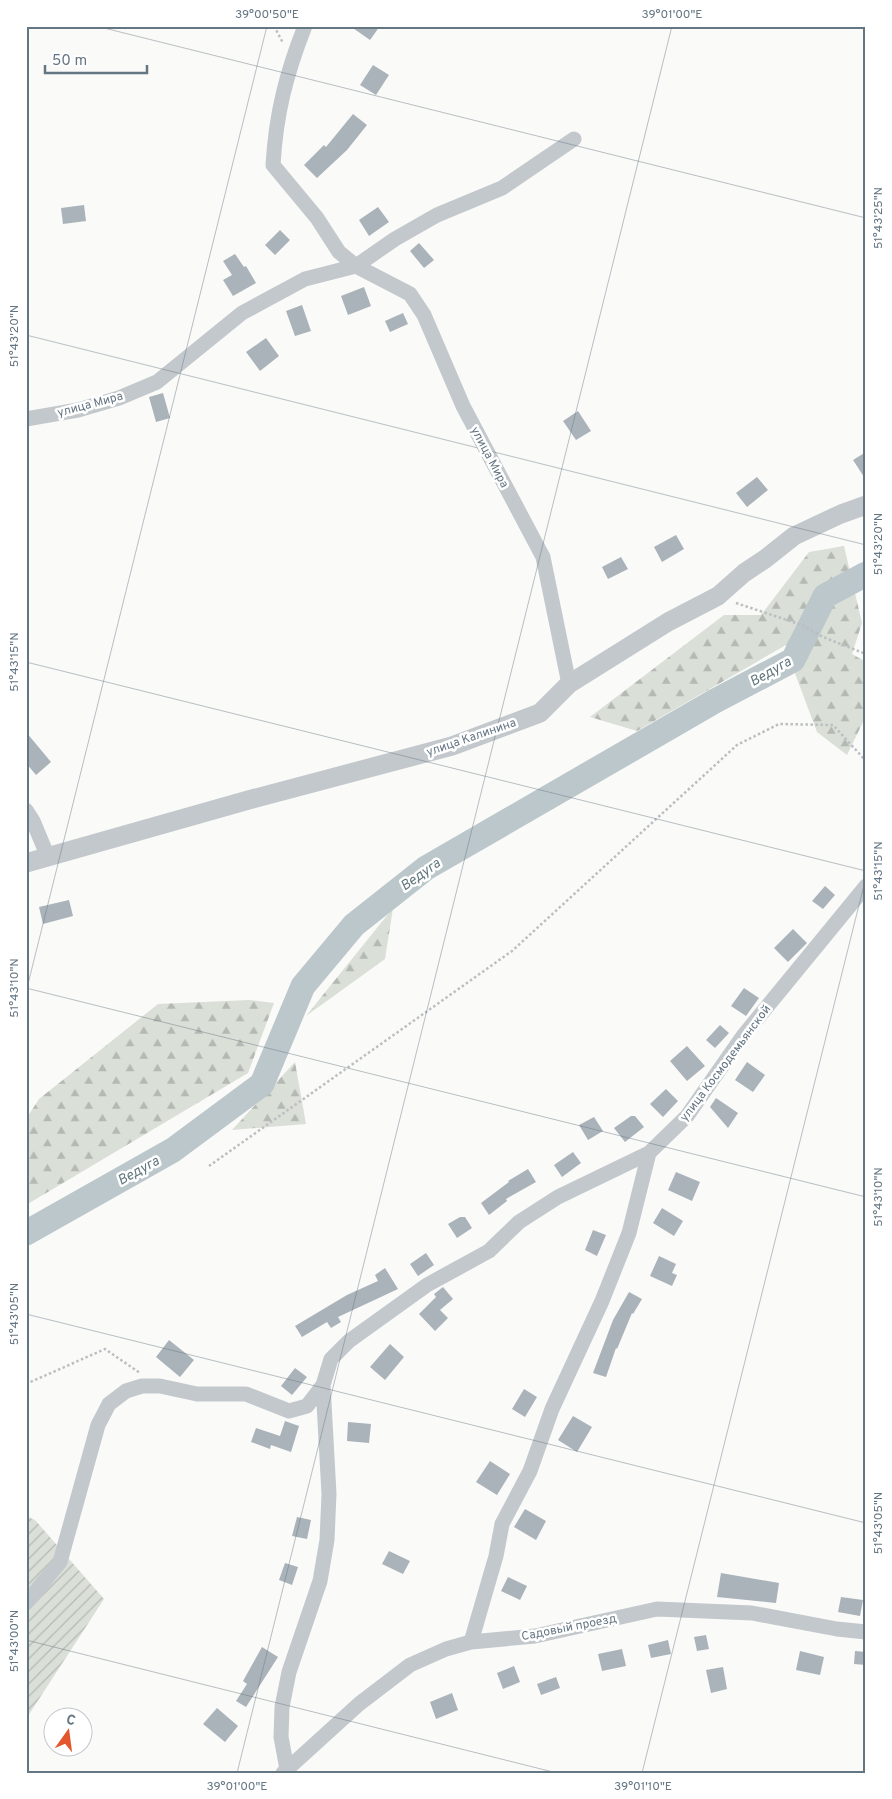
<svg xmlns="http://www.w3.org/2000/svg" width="892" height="1799" font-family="Overpass,sans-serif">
	<defs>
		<pattern id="forest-firs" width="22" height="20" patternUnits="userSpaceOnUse" patternTransform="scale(1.25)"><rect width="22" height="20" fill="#dadfd7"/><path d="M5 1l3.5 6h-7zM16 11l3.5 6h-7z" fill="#b4b9b4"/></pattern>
		<pattern id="garden-furrows" width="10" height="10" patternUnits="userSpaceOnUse" patternTransform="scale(1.25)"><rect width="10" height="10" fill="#dadfd7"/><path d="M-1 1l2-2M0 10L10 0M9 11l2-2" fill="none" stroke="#b4b9b4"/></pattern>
	</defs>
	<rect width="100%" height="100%" fill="#fafaf8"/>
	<!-- forest -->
	<path fill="url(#forest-firs)" d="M844 546 862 623 852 654 866 662V723L864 720 847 755 817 732 796 676 786 645 637 731 590 717 724 615H761L809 552Z
		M393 908 385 959 306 1016Z
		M249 1000 274 1003 248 1073 26 1205V1119L39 1099 158 1004Z
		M295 1062 306 1124 232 1130Z"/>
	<!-- garden -->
	<path fill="url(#garden-furrows)" d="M26 1516 35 1520 104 1599 26 1719Z"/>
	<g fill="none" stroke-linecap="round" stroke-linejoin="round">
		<!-- river -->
		<path stroke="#bbc7cb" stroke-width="25" d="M26 1233 173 1150 262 1084 303 986 354 925 426 868 715 701 793 660 825 596 866 574"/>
	</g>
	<!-- building -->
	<path fill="#aab3b9" d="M350 26H380L370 40Z
		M373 65 389 75 376 95 360 85Z
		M353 114 367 125 347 150 317 178 304 165 324 145 326 147Z
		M84 205 86 221 63 224 61 208Z
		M378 207 389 222 369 236 359 220Z
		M280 230 290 240 275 255 265 245Z
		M419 243 434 260 424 268 410 251Z
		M235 254 244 267 246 266 256 283 233 296 223 280 232 275 223 261Z
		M364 287 371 306 348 315 341 296Z
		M302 305 311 331 295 336 286 311Z
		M403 313 408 324 390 332 385 321Z
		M266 338 279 356 260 371 246 352Z
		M163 393 170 418 156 422 149 397Z
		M578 411 591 431 576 440 563 421Z
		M866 452V480L853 460Z
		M757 477 768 490 747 507 736 493Z
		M676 535 684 549 662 562 654 547Z
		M621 557 628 569 608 579 602 567Z
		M26 732 51 762 36 775 26 763Z
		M825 886 835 895 823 909 812 901Z
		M69 900 73 916 43 924 39 907Z
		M793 929 807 943 788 962 774 948Z
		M744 988 759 998 746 1016 731 1006Z
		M720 1025 729 1033 715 1048 706 1040Z
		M687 1046 705 1066 687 1081 670 1061Z
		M747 1062 765 1075 753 1092 735 1080Z
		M666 1089 678 1101 663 1117 650 1104Z
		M716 1098 738 1113 728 1128 710 1107Z
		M631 1116H635L644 1127 625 1142 614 1128Z
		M594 1117 603 1131 588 1140 579 1125Z
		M573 1152 581 1163 562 1177 554 1165Z
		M528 1169 536 1182 506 1199 507 1201 489 1215 481 1203 509 1182 508 1181Z
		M676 1172 700 1182 692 1201 668 1190Z
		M662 1208 683 1221 674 1236 653 1223Z
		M460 1217H465L472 1228 457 1238 448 1224Z
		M593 1230 606 1235 597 1256 585 1250Z
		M426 1253 434 1265 418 1276 410 1264Z
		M659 1256 676 1264 672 1273 677 1275 672 1286 650 1276Z
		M385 1268 398 1289 338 1317 341 1322 331 1328 327 1322 302 1337 295 1326 347 1295 378 1281 375 1275Z
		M443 1287 453 1299 440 1310 448 1318 435 1331 419 1314 436 1297 434 1294Z
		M629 1292 642 1299 633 1314 632 1313 617 1349 616 1348 606 1377 593 1373 613 1320Z
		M169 1340 194 1360 180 1377 156 1357Z
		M390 1344 404 1357 385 1380 370 1367Z
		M295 1368 307 1377 292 1395 281 1386Z
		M524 1389 537 1397 525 1417 512 1409Z
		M573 1416 592 1427 577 1452 558 1440Z
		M285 1421 299 1426 291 1452 271 1445 270 1449 251 1442 256 1428 280 1436Z
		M348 1422 371 1424 369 1443 347 1441Z
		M490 1461 510 1474 497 1495 476 1482Z
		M525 1509 546 1521 536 1540 514 1527Z
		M297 1517 311 1520 307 1539 292 1536Z
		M389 1551 410 1561 403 1574 382 1564Z
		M285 1563 298 1567 292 1585 279 1580Z
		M721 1573 779 1583 776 1603 717 1597Z
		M508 1577 527 1586 520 1600 501 1591Z
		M841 1597 863 1600 860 1616 838 1612Z
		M706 1635 709 1649 697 1651 694 1637Z
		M668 1640 671 1654 651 1658 648 1645Z
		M262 1647 278 1657 246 1707 236 1701 247 1684 243 1681Z
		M622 1649 626 1666 602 1671 598 1654Z
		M800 1651 824 1657 820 1675 796 1670Z
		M855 1651 866 1652V1665L854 1664Z
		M514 1666 520 1682 503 1689 497 1673Z
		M723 1667 727 1689 711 1693 706 1670Z
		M556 1677 560 1688 541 1695 537 1684Z
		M452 1693 458 1710 436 1719 430 1702Z
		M217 1708 238 1726 225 1742 203 1724Z"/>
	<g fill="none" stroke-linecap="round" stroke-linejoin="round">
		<!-- path -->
		<path stroke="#bbbfc2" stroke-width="2.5" stroke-dasharray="2.5 2.5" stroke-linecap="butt" d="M274 26 283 43
			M736 603 802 625 823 637 866 654
			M209 1166 512 951 737 745 779 724 833 725 866 761
			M26 1384 105 1349 140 1373"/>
		<!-- minor -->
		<path stroke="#c3c8cc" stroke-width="15" d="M305 26C286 74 276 114 273 165L317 218 339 252 356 266 395 239 437 215 502 188 574 139
			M26 419 78 410 119 398 157 382 242 313 305 279 356 266 410 294 424 315 463 406 543 557 569 684
			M26 810 33 821 48 857
			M26 1603 60 1562 98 1425 109 1404 126 1391 142 1386H160L197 1394H246L289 1411 307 1406 323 1385
			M471 1642 496 1556 502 1524 530 1471 552 1409 602 1301 629 1233 649 1153
			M287 1769 281 1737 282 1707 289 1672 320 1581 327 1540 329 1494 323 1385 331 1359 349 1341 427 1285 489 1251 519 1222 558 1197 649 1153 687 1116 743 1036 866 886
			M283 1773 359 1704 410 1665 446 1649 471 1642 535 1636 657 1609 752 1613 837 1629 866 1632"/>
		<!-- tertiary -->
		<path stroke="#c3c8cc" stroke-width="19" d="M26 863 252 799 452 746 540 713 569 684 668 622 718 596 744 573 765 559 794 536 841 514 866 505"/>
	</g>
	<!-- ticks -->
	<path fill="none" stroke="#657683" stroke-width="1" stroke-opacity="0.45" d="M96 26 866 218M26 335 866 545M26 662 866 871M26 988 866 1197M26 992 267 26M26 1314 866 1523M26 1640 557 1773M237 1773 672 26M642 1773 866 877"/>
	<g text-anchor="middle" stroke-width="5" stroke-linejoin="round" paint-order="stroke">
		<!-- street labels -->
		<g font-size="12" fill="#657683" stroke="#fff">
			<text transform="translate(90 404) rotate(-15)" y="4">улица Мира</text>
			<text transform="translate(490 457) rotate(62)" y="4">улица Мира</text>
			<text transform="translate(471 737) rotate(-19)" y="4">улица Калинина</text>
			<text transform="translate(725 1063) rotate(-53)" y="4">улица Космодемьянской</text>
			<text transform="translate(569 1627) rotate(-11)" y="4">Садовый проезд</text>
		</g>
		<!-- water labels -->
		<g font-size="14" font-style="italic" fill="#60757c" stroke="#fff">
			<text transform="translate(770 671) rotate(-30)" y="5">Ведуга</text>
			<text transform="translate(420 874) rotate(-35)" y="5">Ведуга</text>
			<text transform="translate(138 1170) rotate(-29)" y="5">Ведуга</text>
		</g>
	</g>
	<!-- border -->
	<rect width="892" height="1799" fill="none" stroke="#ffffff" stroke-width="55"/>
	<!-- north arrow -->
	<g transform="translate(68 1732) rotate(14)"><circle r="24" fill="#ffffff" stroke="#c1c8cd"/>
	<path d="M0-4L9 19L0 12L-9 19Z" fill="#e4572e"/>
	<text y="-8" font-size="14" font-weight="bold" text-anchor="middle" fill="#657683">С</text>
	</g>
	<!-- scale -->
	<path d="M45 65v8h102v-8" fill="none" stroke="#657683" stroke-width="2.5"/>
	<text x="52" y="65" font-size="15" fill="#657683" stroke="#ffffff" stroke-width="4" paint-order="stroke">50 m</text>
	<rect x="28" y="28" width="836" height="1744" fill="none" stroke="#657683" stroke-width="2"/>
	<g font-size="12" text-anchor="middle" fill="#657683">
		<text x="267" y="18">39°00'50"E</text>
		<text x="672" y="18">39°01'00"E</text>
		<text transform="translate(878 218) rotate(-90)" y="4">51°43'25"N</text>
		<text transform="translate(14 336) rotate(-90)" y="4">51°43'20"N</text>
		<text transform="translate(878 544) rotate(-90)" y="4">51°43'20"N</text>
		<text transform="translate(14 662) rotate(-90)" y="4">51°43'15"N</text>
		<text transform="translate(878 871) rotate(-90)" y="4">51°43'15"N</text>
		<text transform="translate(14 988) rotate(-90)" y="4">51°43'10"N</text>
		<text transform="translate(878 1197) rotate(-90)" y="4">51°43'10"N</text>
		<text transform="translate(14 1314) rotate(-90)" y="4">51°43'05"N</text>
		<text transform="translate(878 1523) rotate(-90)" y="4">51°43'05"N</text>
		<text transform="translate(14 1641) rotate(-90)" y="4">51°43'00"N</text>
		<text x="237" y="1790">39°01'00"E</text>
		<text x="643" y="1790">39°01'10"E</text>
	</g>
</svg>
